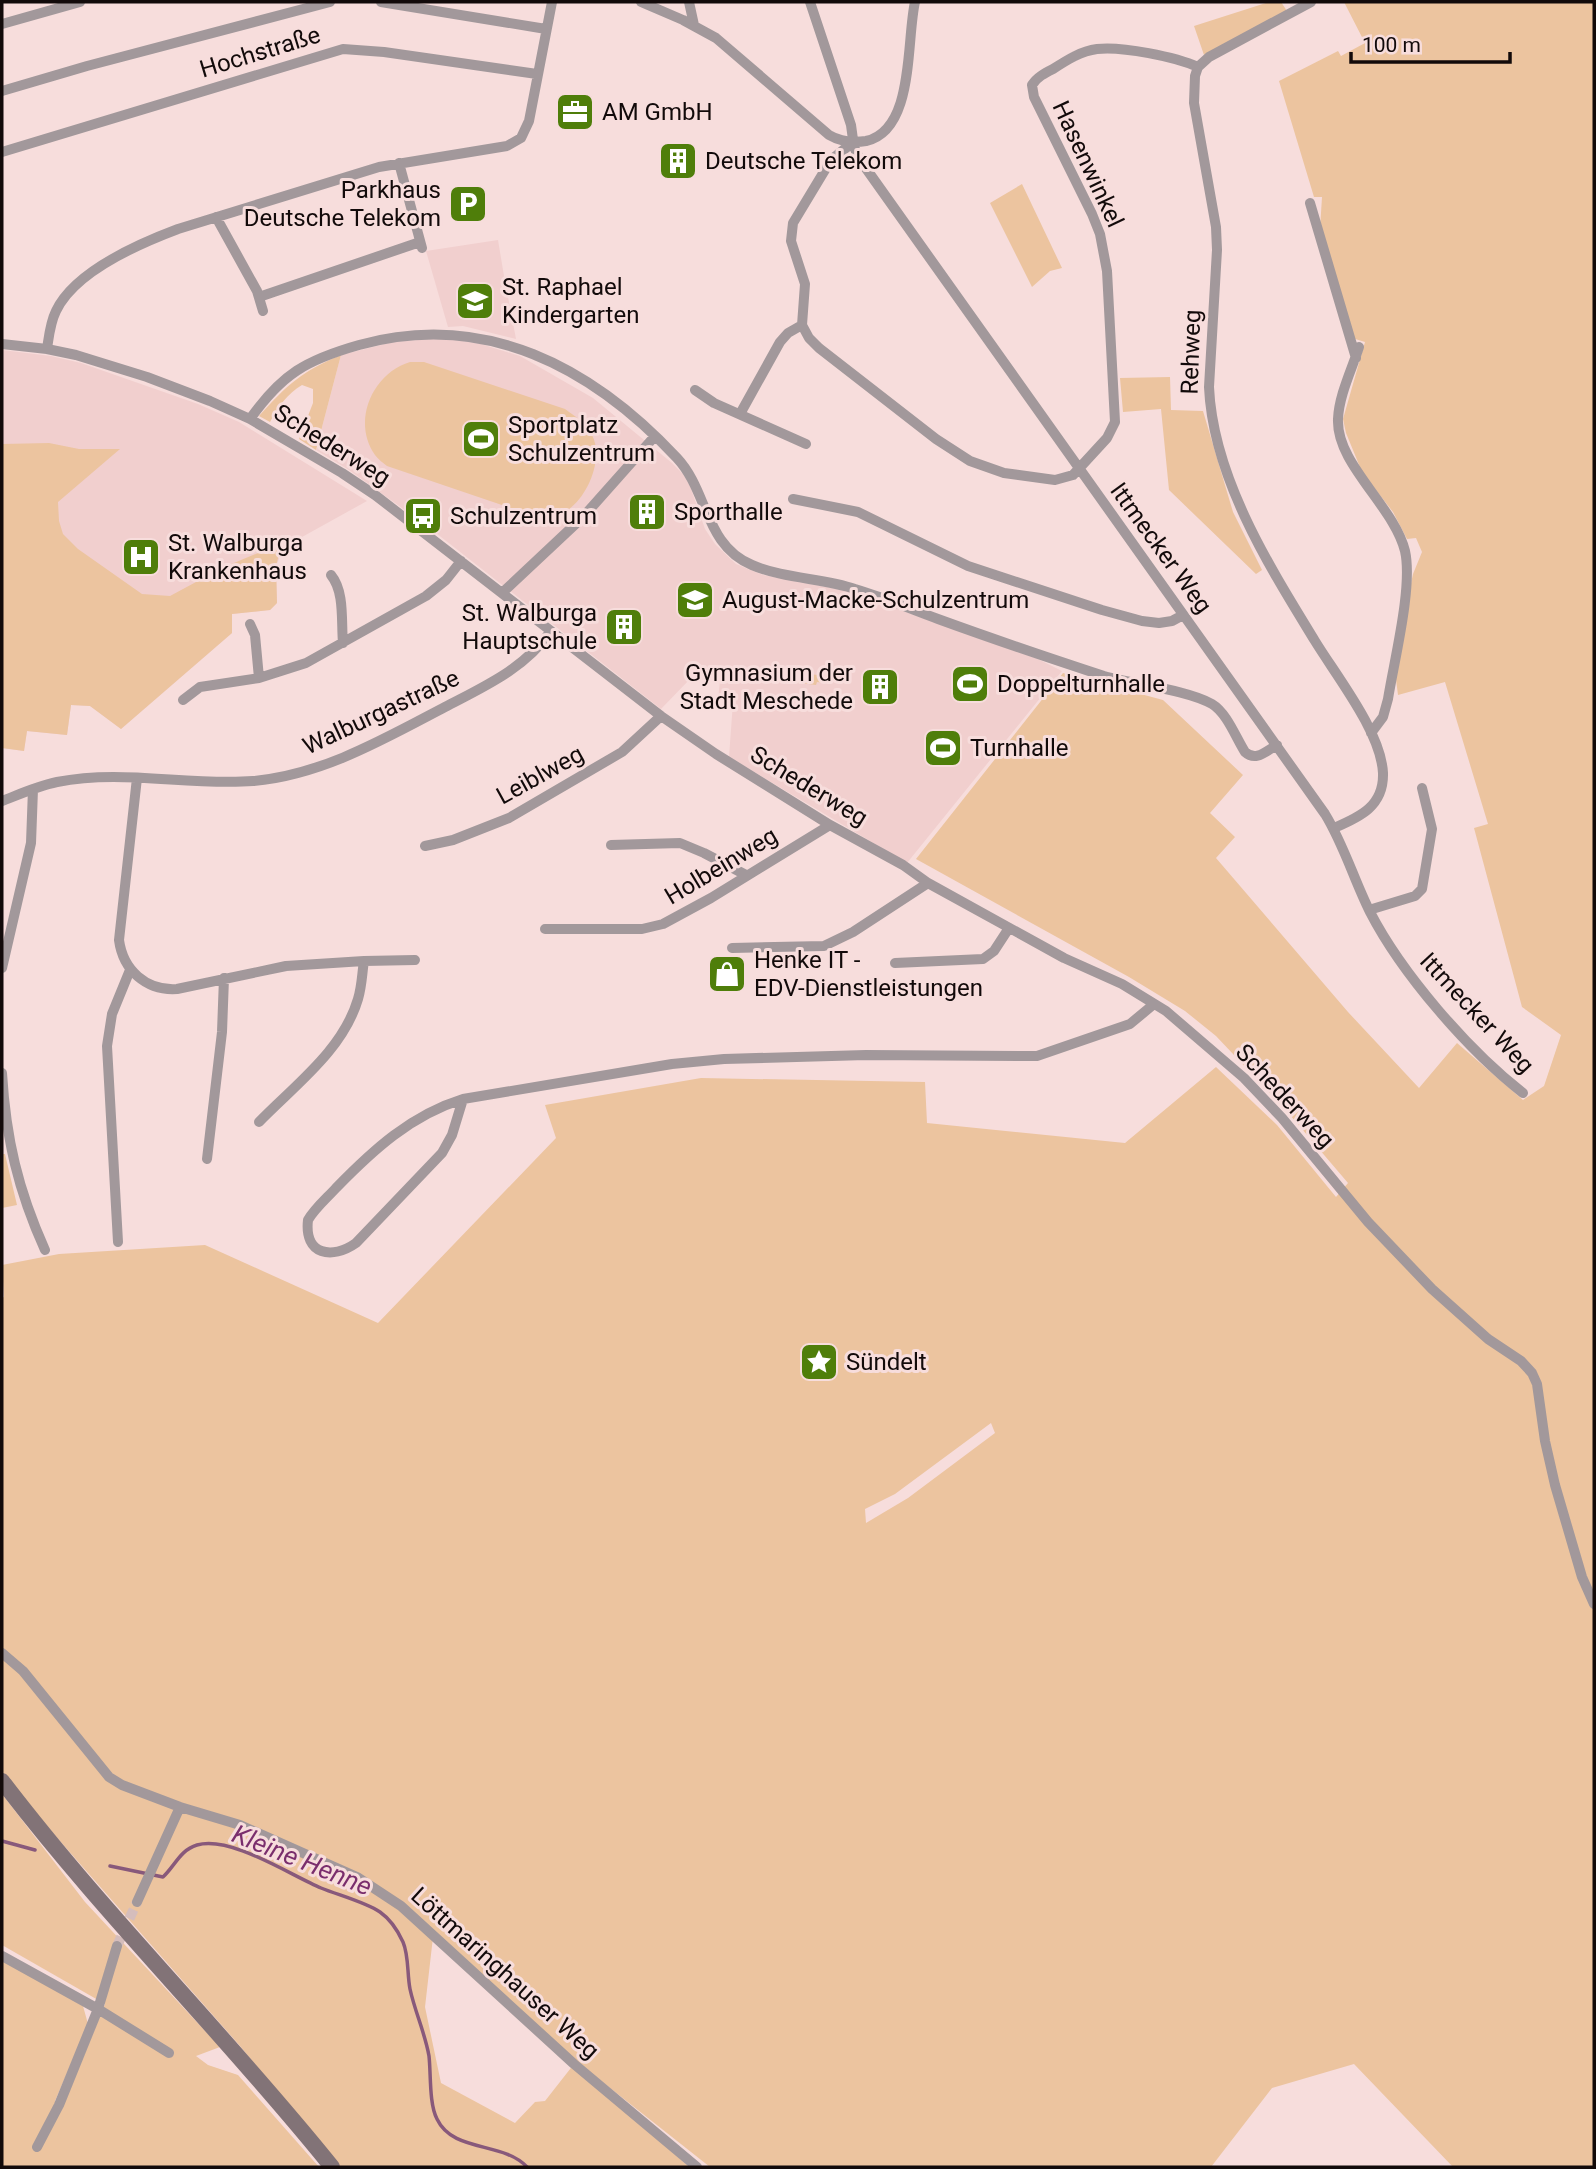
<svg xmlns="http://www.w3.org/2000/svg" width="1596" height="2169" font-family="Roboto,sans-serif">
	<rect width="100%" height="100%" fill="#f7dddc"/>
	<!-- built -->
	<path fill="#f1cfce" d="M498 240 504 276 516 339 463 326 448 327 426 251Z
		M444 338 481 344 520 356 593 398 672 463 683 474 690 486 705 529 715 544 736 564 763 575 847 591 1038 659 1062 671 907 863 729 757 733 702 718 700 720 680 690 679 661 709 427 526 349 470 316 450 341 355 393 342Z
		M2 350 51 356 81 363 198 404 239 422 367 501 284 547 276 566 277 603 270 610 232 614V633L121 729 90 706 71 705 67 735 27 731 24 751 2 748Z"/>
	<!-- green -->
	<path fill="#ecc49f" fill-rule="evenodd" d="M1269 2H1281L1287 11 1204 55 1194 26Z
		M1344 2H1594V2167H1453L1354 2064 1272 2088 1211 2167H710L524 2020 433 1937 425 2007 441 2083 515 2123 535 2102 545 2101 574 2064 689 2167H339L240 2046 38 1816 2 1771V1298L4 1297 2 1265 59 1254 205 1245 378 1323 556 1138 545 1105 701 1078 925 1082 927 1123 1125 1143 1216 1067 1277 1125 1336 1197 1348 1183 1284 1108 1216 1036 1185 1011 1129 977 916 859 1063 673 1163 700 1243 775 1210 813 1235 837 1216 858 1348 1012 1419 1088 1457 1043 1523 1100 1544 1086 1561 1035 1522 1007 1474 828 1488 824 1445 682 1398 695 1394 664 1413 574 1422 552 1416 538 1407 539 1393 512 1362 472 1346 433 1343 419 1365 342 1352 338 1320 229 1322 197H1314L1279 81 1338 51 1341 56 1365 43ZM991 1423 995 1433 908 1498 866 1523 865 1509 895 1494Z
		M1022 184 1062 268 1050 271 1032 287 990 203Z
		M341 355 316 450 299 439 313 403V389L302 385C287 394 278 407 270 422L259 416C287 385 302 371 341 355Z
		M410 362H424L565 409C576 417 586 423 592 435 604 458 588 496 569 509 558 517 543 516 531 515L387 466C383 463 378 459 375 455 351 421 373 373 410 362Z
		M1170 377 1171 410 1203 411 1233 512 1262 570 1256 574 1169 490 1161 409 1123 412 1120 378Z
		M49 443 79 449H120L58 502 59 521 63 534 78 549 142 594 170 596 222 568 282 543 276 566 277 603 270 610 232 614V633L121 729 90 706 71 705 67 735 27 731 24 751 2 748V444Z
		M772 669 787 671 792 675 795 672H800L803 676 809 674 827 676 826 683 817 682 816 685 771 679Z
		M2 1154H5L17 1205 2 1208Z
		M2 1794 85 1902 220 2047 196 2056 208 2065 238 2075 319 2167H2V1959L83 2006 88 2024 55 2101 62 2109 105 2004 2 1945Z"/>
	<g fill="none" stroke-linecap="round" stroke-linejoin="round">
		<!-- stream -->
		<path stroke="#88597b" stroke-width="3.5" d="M2 1841 35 1850
			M110 1866 163 1877C175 1866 180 1850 197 1845 230 1835 290 1875 321 1888 338 1895 365 1902 380 1912 390 1919 398 1931 403 1942 409 1956 407 1974 410 1989 415 2012 425 2033 429 2056 431 2074 429 2104 437 2119 453 2153 503 2141 527 2167"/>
		<!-- minor-tunnel -->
		<path stroke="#d5bdbc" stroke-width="10" stroke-dasharray="10 5" stroke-linecap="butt" d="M117 1946 137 1902"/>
		<!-- minor -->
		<path stroke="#a2989b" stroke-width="10" d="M381 2 546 29
			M641 2 683 20 716 38 829 135C841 142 853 143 866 141 915 130 906 41 915 2
			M689 2 694 25
			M810 2 851 125 854 147 860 160 1325 814C1344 845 1354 880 1370 912 1402 974 1468 1050 1523 1093
			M1311 2 1209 57 1198 67 1195 76 1194 103 1216 227 1217 250 1209 387C1213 477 1269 566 1315 641 1337 677 1381 732 1383 773 1384 806 1360 817 1334 828
			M2 24 80 2
			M2 91 87 66 330 2
			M2 152 343 49 384 52 537 74
			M399 163 422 248
			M1310 203 1356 358
			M216 217 257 291 263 311
			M259 297 420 242
			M802 325 809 338 819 348 936 439 970 461 1004 473 1055 480 1073 475 1107 438 1115 422 1107 271 1100 234 1092 214 1034 97 1032 85C1037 77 1045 73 1053 69 1067 60 1081 51 1097 49 1122 46 1176 57 1198 67
			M2 344 47 349 76 355 147 377 210 401 250 419 342 473 375 495 661 716 716 754 830 825 903 865 928 883 1064 958 1122 984 1166 1011 1244 1078 1282 1118 1368 1222 1432 1289 1488 1339 1521 1361 1532 1373 1537 1384 1545 1441 1555 1485 1582 1577 1594 1604
			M1359 347C1352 369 1339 395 1338 419 1336 464 1394 506 1405 551 1413 587 1394 661 1388 699L1383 717 1371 733
			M47 349C49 336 50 323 56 311 75 271 138 244 178 229L379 167 507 146 521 138 529 121 552 2
			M695 390 714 403 806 444
			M740 414 780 342 788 333 802 325 805 284 791 241 793 223 831 160 852 143
			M250 419C282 374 306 360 359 345 485 310 592 367 677 458 708 491 705 546 752 565 785 579 822 578 855 589 883 597 910 609 938 619 993 639 1049 658 1104 676 1133 684 1188 690 1212 704 1227 713 1236 738 1245 752 1256 762 1266 751 1277 745
			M793 499 858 512 968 566 1102 610 1142 621 1159 623 1172 621 1183 615
			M331 575C345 592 341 622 343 643
			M502 593 583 517 655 436
			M250 624 255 635 259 678
			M183 700 200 687 259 678 306 663 426 596 446 580 461 561
			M137 778 119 940C123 970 146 991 177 989L286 966 364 961 415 960
			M2 801C20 794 38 786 57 782 122 769 188 786 253 781 322 775 384 739 445 707 485 686 524 669 551 631
			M611 845 680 843 704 853 746 875
			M425 846 453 840 509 818 622 752 661 716
			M1369 910 1415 896 1422 889 1432 829 1422 788
			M545 929H642L663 924 711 898 830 825
			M732 948 824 946 853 932 928 883
			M895 963 983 959 994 951 1009 928
			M2 968 31 843 33 789
			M2 1073C6 1139 18 1190 45 1250
			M463 1099 452 1135 442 1153 356 1243C332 1260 304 1255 308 1220 315 1208 327 1198 336 1188 373 1150 411 1115 463 1099L672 1064 724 1059 866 1055 1037 1056 1130 1024 1154 1004
			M259 1122C295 1085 343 1050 358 999 362 986 362 973 364 961
			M207 1159 222 1032 224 978
			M118 1242 107 1046 112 1014 130 970
			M2 1653 23 1671 109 1777 122 1785 180 1807 240 1825 357 1877 401 1906 574 2064 697 2167
			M137 1902 180 1807
			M2 1956 98 2009 117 1946
			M37 2147 59 2105 98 2009 169 2053"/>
		<!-- secondary -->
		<path stroke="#827377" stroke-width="16" d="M2 1781C105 1916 226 2035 332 2167"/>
	</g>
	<!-- icons -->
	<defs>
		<symbol id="office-square" viewBox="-11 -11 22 22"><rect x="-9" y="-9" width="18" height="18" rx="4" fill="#4f7e0a" stroke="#f7dddc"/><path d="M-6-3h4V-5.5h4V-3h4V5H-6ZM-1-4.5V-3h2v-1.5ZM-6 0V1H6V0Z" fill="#fff"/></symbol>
		<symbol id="building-square" viewBox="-11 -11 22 22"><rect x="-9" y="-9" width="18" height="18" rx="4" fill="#4f7e0a" stroke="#f7dddc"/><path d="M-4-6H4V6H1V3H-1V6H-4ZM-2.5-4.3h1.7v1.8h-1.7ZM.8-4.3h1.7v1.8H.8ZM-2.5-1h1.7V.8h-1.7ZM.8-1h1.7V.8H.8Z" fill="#fff"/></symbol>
		<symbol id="parking-square" viewBox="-11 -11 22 22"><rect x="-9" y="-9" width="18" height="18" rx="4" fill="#4f7e0a" stroke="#f7dddc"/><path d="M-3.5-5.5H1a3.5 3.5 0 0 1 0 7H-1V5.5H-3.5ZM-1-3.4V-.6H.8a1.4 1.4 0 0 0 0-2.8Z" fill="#fff"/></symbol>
		<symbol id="school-square" viewBox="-11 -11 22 22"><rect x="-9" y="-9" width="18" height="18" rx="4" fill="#4f7e0a" stroke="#f7dddc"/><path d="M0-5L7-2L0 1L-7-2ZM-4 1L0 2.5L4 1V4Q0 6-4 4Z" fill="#fff"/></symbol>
		<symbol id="stadium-square" viewBox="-11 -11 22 22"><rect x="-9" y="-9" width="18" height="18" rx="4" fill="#4f7e0a" stroke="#f7dddc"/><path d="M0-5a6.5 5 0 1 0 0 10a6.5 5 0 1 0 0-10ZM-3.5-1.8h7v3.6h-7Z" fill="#fff"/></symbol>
		<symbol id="bus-square" viewBox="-11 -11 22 22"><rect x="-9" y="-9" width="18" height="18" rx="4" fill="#4f7e0a" stroke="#f7dddc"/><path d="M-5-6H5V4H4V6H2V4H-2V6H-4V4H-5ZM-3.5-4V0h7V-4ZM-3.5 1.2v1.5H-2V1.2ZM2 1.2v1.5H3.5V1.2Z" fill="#fff"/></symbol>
		<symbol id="hospital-square" viewBox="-11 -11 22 22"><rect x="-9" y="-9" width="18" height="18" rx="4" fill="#4f7e0a" stroke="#f7dddc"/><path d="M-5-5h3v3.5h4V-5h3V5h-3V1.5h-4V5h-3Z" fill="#fff"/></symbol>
		<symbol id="shop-square" viewBox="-11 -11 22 22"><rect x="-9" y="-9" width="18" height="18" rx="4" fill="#4f7e0a" stroke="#f7dddc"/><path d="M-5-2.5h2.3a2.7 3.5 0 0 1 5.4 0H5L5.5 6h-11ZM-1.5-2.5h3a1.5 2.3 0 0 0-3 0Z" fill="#fff"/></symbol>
		<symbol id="sight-square" viewBox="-11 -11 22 22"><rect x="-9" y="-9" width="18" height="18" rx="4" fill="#4f7e0a" stroke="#f7dddc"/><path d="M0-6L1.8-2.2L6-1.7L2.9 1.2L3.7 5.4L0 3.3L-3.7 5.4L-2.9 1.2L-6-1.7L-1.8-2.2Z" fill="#fff"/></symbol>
	</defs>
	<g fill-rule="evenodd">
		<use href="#office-square" x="553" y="90" width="44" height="44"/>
		<use href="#building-square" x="656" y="139" width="44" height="44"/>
		<use href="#parking-square" x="446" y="182" width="44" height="44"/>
		<use href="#school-square" x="453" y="279" width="44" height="44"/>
		<use href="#stadium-square" x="459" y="417" width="44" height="44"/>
		<use href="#building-square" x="625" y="490" width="44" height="44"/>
		<use href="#bus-square" x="401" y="494" width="44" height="44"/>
		<use href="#hospital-square" x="119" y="535" width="44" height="44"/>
		<use href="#school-square" x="673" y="578" width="44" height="44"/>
		<use href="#building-square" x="602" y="605" width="44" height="44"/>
		<use href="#stadium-square" x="948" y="662" width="44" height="44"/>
		<use href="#building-square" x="858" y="665" width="44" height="44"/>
		<use href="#stadium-square" x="921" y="726" width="44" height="44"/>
		<use href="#shop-square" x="705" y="952" width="44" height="44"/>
		<use href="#sight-square" x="797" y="1340" width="44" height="44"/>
	</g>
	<g text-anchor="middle" stroke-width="6" stroke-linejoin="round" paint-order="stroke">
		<!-- street labels -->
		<g font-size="24" fill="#120a0a" stroke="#f7dddc">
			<text transform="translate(260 52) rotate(-17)" y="8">Hochstraße</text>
			<text transform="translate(1088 164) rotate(65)" y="8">Hasenwinkel</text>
			<text transform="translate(1191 352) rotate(-88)" y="8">Rehweg</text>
			<text transform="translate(332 445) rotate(32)" y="8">Schederweg</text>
			<text transform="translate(1161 548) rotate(54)" y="8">Ittmecker Weg</text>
			<text transform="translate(381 712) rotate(-25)" y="8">Walburgastraße</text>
			<text transform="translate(540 775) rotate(-29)" y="8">Leiblweg</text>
			<text transform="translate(809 786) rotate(31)" y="8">Schederweg</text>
			<text transform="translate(721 866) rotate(-31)" y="8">Holbeinweg</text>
			<text transform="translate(1477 1013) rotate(47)" y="8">Ittmecker Weg</text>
			<text transform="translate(1285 1096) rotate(47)" y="8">Schederweg</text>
			<text transform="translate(505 1973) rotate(42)" y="8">Löttmaringhauser Weg</text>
		</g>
		<!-- poi labels -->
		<g font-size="24" fill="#120a0a" stroke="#f7dddc" text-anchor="start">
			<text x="602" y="120">AM GmbH</text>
			<text x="705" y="169">Deutsche Telekom</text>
			<text x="441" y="198" text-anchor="end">Parkhaus<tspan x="441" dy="28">Deutsche Telekom</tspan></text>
			<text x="502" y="295">St. Raphael<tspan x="502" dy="28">Kindergarten</tspan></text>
			<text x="508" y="433">Sportplatz<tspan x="508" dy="28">Schulzentrum</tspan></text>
			<text x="674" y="520">Sporthalle</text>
			<text x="450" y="524">Schulzentrum</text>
			<text x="168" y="551">St. Walburga<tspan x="168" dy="28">Krankenhaus</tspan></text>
			<text x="722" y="608">August-Macke-Schulzentrum</text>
			<text x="597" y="621" text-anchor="end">St. Walburga<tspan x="597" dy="28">Hauptschule</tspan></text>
			<text x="853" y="681" text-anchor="end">Gymnasium der<tspan x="853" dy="28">Stadt Meschede</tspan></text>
			<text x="997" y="692">Doppelturnhalle</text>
			<text x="970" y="756">Turnhalle</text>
			<text x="754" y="968">Henke IT -<tspan x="754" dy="28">EDV-Dienstleistungen</tspan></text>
			<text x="846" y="1370">Sündelt</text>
		</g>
		<!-- water labels -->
		<g font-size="26" font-style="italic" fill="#7a2e6d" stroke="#f7dddc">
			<text transform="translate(302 1860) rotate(22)" y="9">Kleine Henne</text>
		</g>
	</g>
	<!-- border -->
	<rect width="1596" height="2169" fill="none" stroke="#120a0a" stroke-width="7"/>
	<!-- scale -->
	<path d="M1351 52v10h159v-10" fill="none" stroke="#120a0a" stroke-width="3.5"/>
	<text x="1362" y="52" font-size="21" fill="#120a0a" stroke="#f7dddc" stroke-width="5" paint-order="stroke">100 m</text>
</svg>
